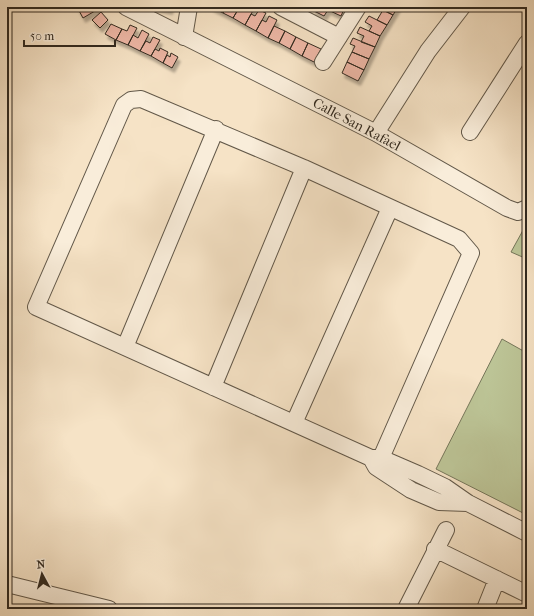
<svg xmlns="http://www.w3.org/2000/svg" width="534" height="616" font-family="'IM FELL French Canon',serif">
	<defs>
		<filter id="shadow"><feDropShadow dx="2.5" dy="4.5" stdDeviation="1" flood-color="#0004"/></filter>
	</defs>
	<rect width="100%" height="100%" fill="#f6e3c6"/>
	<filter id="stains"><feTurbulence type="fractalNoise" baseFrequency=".005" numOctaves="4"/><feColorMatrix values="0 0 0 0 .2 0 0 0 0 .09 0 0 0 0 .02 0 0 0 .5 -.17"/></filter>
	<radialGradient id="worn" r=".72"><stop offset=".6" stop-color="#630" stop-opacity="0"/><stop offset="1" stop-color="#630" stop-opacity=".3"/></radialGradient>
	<!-- green -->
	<path fill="#bcc496" stroke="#76765a" d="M527 223V259L511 252Z
		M502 339 527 353V515L436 469Z"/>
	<!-- building -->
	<path fill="#eeb7a6" stroke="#31291f" filter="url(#shadow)" d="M77 7H99L100 8 83 18Z
		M153 7H171L170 10Z
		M211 7H226L223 13Z
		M226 7 239 8 233 18 223 13Z
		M245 7H255L245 25 233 18 239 8 243 11Z
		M314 7H330L324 16 312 10Z
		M330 7H345L341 16 328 10Z
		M385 7H398L393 15 383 10Z
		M259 10 266 13 256 31 245 25 251 14 255 16Z
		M383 10 393 15 387 25 377 20Z
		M101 12 108 20 100 28 92 20Z
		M269 16 277 20 268 38 256 31 262 20 266 22Z
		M369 16 387 25 380 36 369 31 372 26 365 22Z
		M111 24 122 29 116 40 105 34Z
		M130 25 137 28 128 45 116 40 122 29 127 31Z
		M274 26 285 31 279 43 268 38Z
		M360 27 380 36 375 47 361 42 364 36 357 33Z
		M142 30 149 34 140 51 128 45 133 35 138 38Z
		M285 31 296 37 290 49 279 43Z
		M153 37 160 40 151 56 140 51 146 41 150 43Z
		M296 37 308 43 302 56 290 49Z
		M353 38 375 47 369 59 352 52 355 46 350 44Z
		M308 43 321 49 314 62 302 56Z
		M160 48 168 52 163 63 151 56 155 49 159 51Z
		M352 52 369 59 364 70 347 62Z
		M171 53 178 57 172 68 163 63 167 55 170 57Z
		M347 62 364 70 358 81 342 73Z"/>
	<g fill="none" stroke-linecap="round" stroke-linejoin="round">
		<defs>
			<path id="minor" d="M126 7 376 133 507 208 518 212 527 208
				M281 7 339 37
				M184 37 189 7
				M323 62 358 7
				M470 132 527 43
				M376 133 428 51 462 7
				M125 347 216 129
				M213 387 304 168
				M294 423 390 208
				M371 458 376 467 411 490 439 502 468 503
				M381 458 471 253 459 239 304 168 141 99 131 100 124 105 36 307 371 458H381L418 474 445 487 468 503 527 533
				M435 549 527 594
				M7 584 109 609
				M406 609 446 530
				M485 609 497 579"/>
		</defs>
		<!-- minor casing -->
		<use href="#minor" stroke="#625849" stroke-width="18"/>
		<!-- minor -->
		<use href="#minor" stroke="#f9edda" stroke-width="16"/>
	</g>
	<g text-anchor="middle" stroke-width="3" stroke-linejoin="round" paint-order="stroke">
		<!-- street labels -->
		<g font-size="14" fill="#31291f" stroke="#f9edda">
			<text transform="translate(357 124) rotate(28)" y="5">Calle San Rafael</text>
		</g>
	</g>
	<!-- margin -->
	<rect width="534" height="616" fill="none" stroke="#f6e3c6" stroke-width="24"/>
	<rect x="8" y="8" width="518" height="600" fill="none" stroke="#31291f" stroke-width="2"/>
	<rect x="12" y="12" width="510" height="592" fill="none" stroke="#31291f"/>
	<!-- north arrow -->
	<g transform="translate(42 574) rotate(353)" stroke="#f9edda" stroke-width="3" paint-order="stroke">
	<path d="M0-3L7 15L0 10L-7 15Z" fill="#31291f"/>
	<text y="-6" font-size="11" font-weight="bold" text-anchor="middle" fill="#31291f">N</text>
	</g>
	<!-- scale -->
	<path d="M24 40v6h91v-6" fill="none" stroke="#31291f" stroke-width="2"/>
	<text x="30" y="40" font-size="12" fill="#31291f" stroke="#f9edda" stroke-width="3" paint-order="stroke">50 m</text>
	<rect width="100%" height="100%" filter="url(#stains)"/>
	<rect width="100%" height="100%" fill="url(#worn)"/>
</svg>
